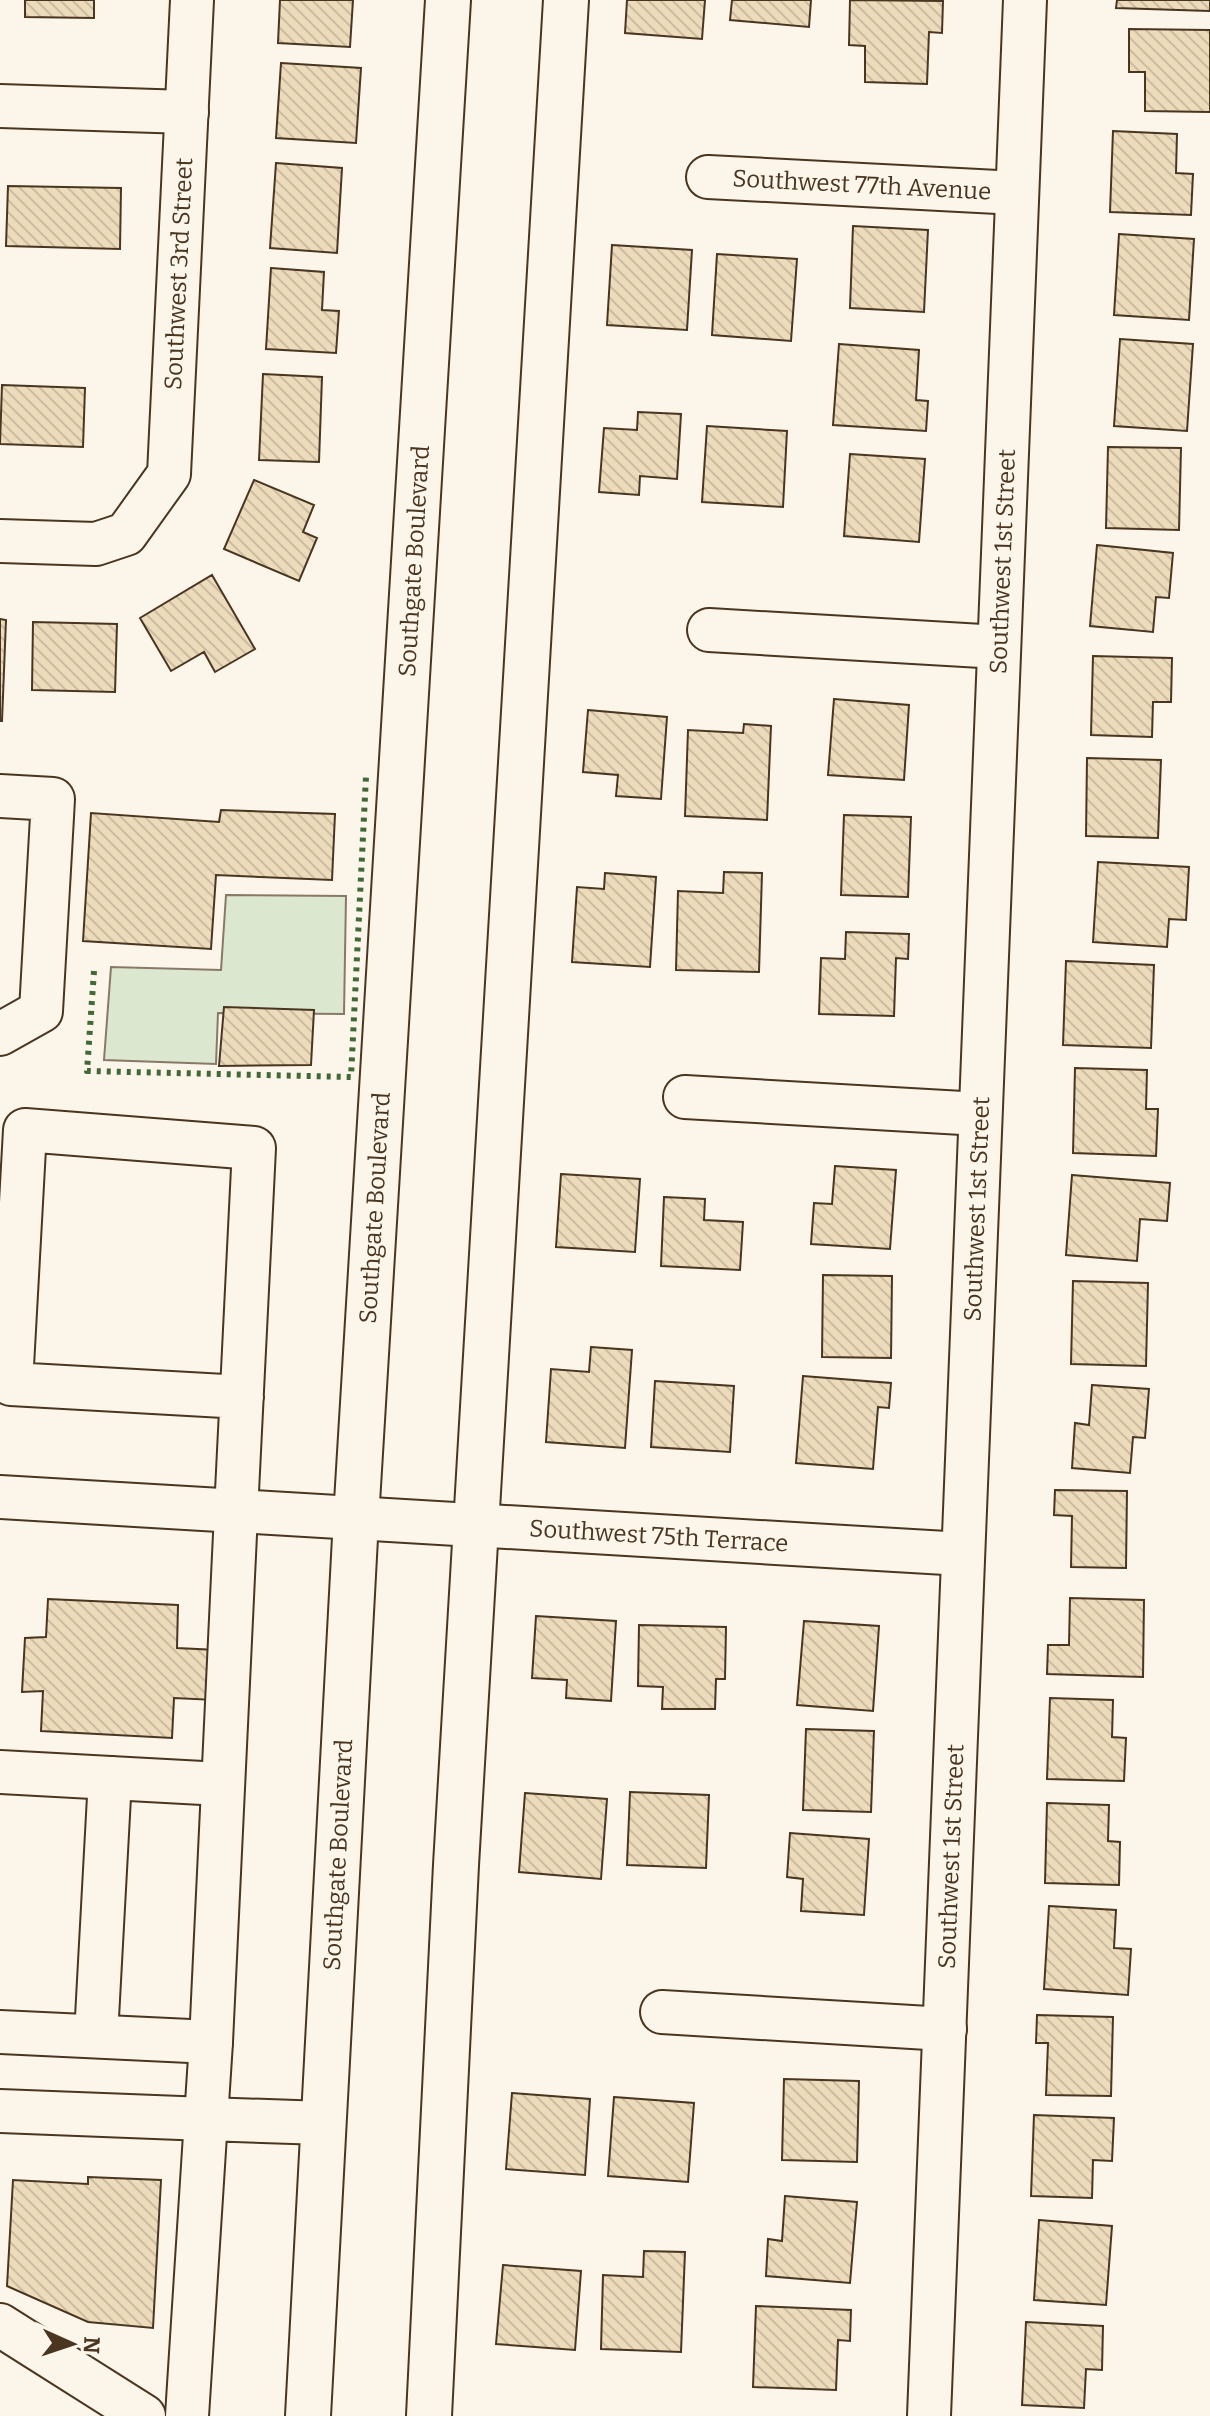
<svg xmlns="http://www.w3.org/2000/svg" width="1210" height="2416" font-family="Bitter,serif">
	<defs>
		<pattern id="building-back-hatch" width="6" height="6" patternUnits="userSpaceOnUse" patternTransform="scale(2)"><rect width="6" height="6" fill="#ecdcbc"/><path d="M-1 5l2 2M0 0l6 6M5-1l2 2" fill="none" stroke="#ccbda1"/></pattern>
	</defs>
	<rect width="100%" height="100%" fill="#fbf6e9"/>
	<!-- park -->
	<path fill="#dce7d0" stroke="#887966" stroke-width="2" d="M226 895 346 896 344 1014 218 1013 216 1064 104 1060 111 967 221 970Z"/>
	<!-- building -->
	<path fill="url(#building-back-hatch)" stroke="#4a3520" stroke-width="2" d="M25 0H94V18L25 17Z
		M280 0H353L350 47 278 43Z
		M627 0H705L702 39 625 33Z
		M732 0H811L809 27 730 20Z
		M850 0 943 1 942 33 929 32 927 84 865 82V46L849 45Z
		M1117 0H1210V11L1116 8Z
		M1129 29 1210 30V112L1145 111V72H1129Z
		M281 63 361 68 356 143 276 138Z
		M1113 131 1177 134 1176 173 1193 174 1191 215 1110 212Z
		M276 163 342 168 337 253 270 248Z
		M8 186 121 188 120 249 6 246Z
		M853 226 928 230 924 312 850 308Z
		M1119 234 1194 239 1189 320 1114 315Z
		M612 245 692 250 687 330 607 325Z
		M717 254 797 259 791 341 712 335Z
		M271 268 324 272 322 310 339 311 336 353 266 349Z
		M1120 339 1193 344 1187 431 1114 426Z
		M839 344 919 350 916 400 928 401 926 431 833 425Z
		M263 374 322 377 319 462 259 460Z
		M2 385 85 388 83 447 0 444Z
		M638 412 681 414 677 479 640 476 639 495 599 492 604 428 637 430Z
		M707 426 787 431 783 507 702 502Z
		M1108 447 1181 448 1179 530 1106 528Z
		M850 454 925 459 919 542 844 536Z
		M254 480 314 505 303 532 317 538 299 581 224 549Z
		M1097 545 1173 553 1169 598 1156 597 1153 632 1090 626Z
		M212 575 255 649 215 672 204 652 171 671 140 618Z
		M0 619 6 620 2 721H0Z
		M33 622 117 624 115 692 32 690Z
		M1093 656 1172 658 1171 702H1153L1152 737 1091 735Z
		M834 699 909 705 904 780 828 775Z
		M588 710 667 717 661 799 616 796 618 775 583 772Z
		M744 724 771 726 767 820 685 816 688 730 743 733Z
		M1087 758 1161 760 1158 838 1086 836Z
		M221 810 335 814 332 880 216 875 211 949 83 941 91 813 219 822Z
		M844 815 911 817 908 897 841 895Z
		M1098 862 1189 867 1186 920 1169 919 1167 947 1093 942Z
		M724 872 762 873 759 972 676 970 678 891 723 893Z
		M605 873 656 877 650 967 572 962 577 887 604 889Z
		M846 932 909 934 908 959 896 958 894 1016 819 1014 821 958 845 959Z
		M1066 961 1154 965 1151 1048 1063 1045Z
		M224 1007 314 1010 311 1065 219 1066Z
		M1075 1068 1147 1070 1146 1109H1158L1156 1156 1073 1153Z
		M835 1166 896 1170 890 1249 811 1244 814 1203 832 1204Z
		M561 1174 640 1179 635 1252 556 1247Z
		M1072 1175 1170 1183 1167 1221 1140 1219 1137 1261 1066 1255Z
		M664 1197 705 1199 704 1220 743 1222 740 1270 661 1266Z
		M823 1275 892 1276 891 1358 822 1357Z
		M1073 1281 1148 1283 1146 1366 1071 1364Z
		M591 1347 632 1350 625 1448 546 1442 551 1369 589 1372Z
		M803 1376 891 1383 889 1408 878 1407 873 1469 796 1463Z
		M655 1381 734 1386 730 1452 651 1447Z
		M1092 1385 1149 1389 1145 1438 1133 1437 1130 1473 1072 1468 1075 1423 1089 1425Z
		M1055 1490 1127 1491 1126 1568 1071 1567 1072 1516 1054 1515Z
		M1070 1598 1144 1600 1143 1677 1047 1674 1048 1645H1069Z
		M48 1599 178 1605 177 1648 217 1650 215 1700 174 1698 172 1738 41 1731 43 1691 22 1692 25 1638 46 1637Z
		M536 1616 616 1621 611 1701 566 1698 567 1680 532 1678Z
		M804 1621 879 1626 873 1711 797 1705Z
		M639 1625 726 1627 725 1679H716L715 1709H662L663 1687 638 1686Z
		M1050 1698 1113 1700 1112 1737 1126 1738 1124 1781 1047 1779Z
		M806 1729 874 1731 871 1812 803 1810Z
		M630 1792 709 1795 706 1868 627 1865Z
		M525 1793 607 1799 601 1879 519 1872Z
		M1047 1803 1109 1805 1108 1841 1120 1842 1119 1885 1045 1883Z
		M790 1833 869 1839 864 1915 801 1911 803 1879 787 1877Z
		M1049 1906 1116 1910 1114 1948 1131 1949 1128 1995 1044 1989Z
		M1037 2015 1113 2017 1111 2096 1046 2095 1048 2043H1036Z
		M784 2079 859 2081 857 2162 782 2160Z
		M512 2093 590 2099 585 2175 506 2169Z
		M614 2097 694 2103 688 2182 608 2176Z
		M1034 2115 1114 2118 1112 2161 1093 2160 1092 2198 1031 2196Z
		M88 2177 161 2180 153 2328 88 2322 7 2286 13 2180 88 2184Z
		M785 2196 857 2202 850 2283 766 2276 768 2239 782 2241Z
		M1039 2220 1112 2226 1106 2305 1034 2300Z
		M644 2251 685 2252 681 2352 601 2349 603 2275 643 2277Z
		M503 2265 581 2271 575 2350 496 2344Z
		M756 2306 851 2310 850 2341 838 2340 836 2390 753 2387Z
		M1026 2322 1103 2326 1102 2370 1086 2369 1084 2408 1022 2405Z"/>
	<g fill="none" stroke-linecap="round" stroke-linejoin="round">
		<defs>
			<g id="minor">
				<path d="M0 106 187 112"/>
				<path id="s1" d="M708 177 1017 193"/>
				<path id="s2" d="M0 541 96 544 126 534 169 474 192 0"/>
				<path d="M709 630 999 647"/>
				<path d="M0 796 53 799 41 1011 0 1034"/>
				<path d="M685 1097 980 1114"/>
				<path id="s3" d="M0 1497 963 1554"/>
				<path d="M0 1772 221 1784"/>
				<path d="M662 2012 945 2029"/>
				<path d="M0 2032 211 2042C223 1744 240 1446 254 1148L25 1130 11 1384 242 1397"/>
				<path d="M96 2036 110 1778"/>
				<path d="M0 2111 206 2119 211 2042"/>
				<path d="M0 2325 144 2416"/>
				<path d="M187 2416 206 2119 324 2123"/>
				<path id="s4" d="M929 2416 1025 0"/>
			</g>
			<g id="major">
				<path id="s5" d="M308 2416 356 1519 448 0"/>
				<path d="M429 2416 456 1865 566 0"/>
			</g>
		</defs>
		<!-- minor casing -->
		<use href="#minor" stroke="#4a3520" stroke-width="46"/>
		<!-- major casing -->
		<use href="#major" stroke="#4a3520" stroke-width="48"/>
		<!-- minor -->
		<use href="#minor" stroke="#fbf6e9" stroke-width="42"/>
		<!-- major -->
		<use href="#major" stroke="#fbf6e9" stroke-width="44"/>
		<!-- hedge -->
		<path stroke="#436837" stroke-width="6" stroke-dasharray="4 6" stroke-linecap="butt" d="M94 971 87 1071 351 1077 366 776"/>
	</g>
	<g text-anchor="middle" stroke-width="6" stroke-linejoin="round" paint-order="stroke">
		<!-- street labels -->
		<g font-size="24" fill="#4a3520" stroke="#fbf6e9">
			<text dy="8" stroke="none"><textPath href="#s1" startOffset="154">Southwest 77th Avenue</textPath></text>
			<text dy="8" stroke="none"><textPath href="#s2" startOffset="402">Southwest 3rd Street</textPath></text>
			<text dy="8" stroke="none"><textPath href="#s5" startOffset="1858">Southgate Boulevard</textPath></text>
			<text dy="8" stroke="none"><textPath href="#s4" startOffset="1856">Southwest 1st Street</textPath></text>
			<text dy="8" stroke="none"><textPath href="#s5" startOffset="1210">Southgate Boulevard</textPath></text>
			<text dy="8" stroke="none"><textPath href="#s4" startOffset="1208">Southwest 1st Street</textPath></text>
			<text dy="8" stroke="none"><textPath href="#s3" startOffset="660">Southwest 75th Terrace</textPath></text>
			<text dy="8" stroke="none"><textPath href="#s5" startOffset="562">Southgate Boulevard</textPath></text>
			<text dy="8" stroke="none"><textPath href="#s4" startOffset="560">Southwest 1st Street</textPath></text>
		</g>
	</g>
	<!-- north arrow -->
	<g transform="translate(72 2344) rotate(93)" stroke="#fbf6e9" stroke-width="6" paint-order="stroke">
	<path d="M0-6L14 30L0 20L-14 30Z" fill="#4a3520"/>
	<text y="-12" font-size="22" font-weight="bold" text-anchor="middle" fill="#4a3520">N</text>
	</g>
</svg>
